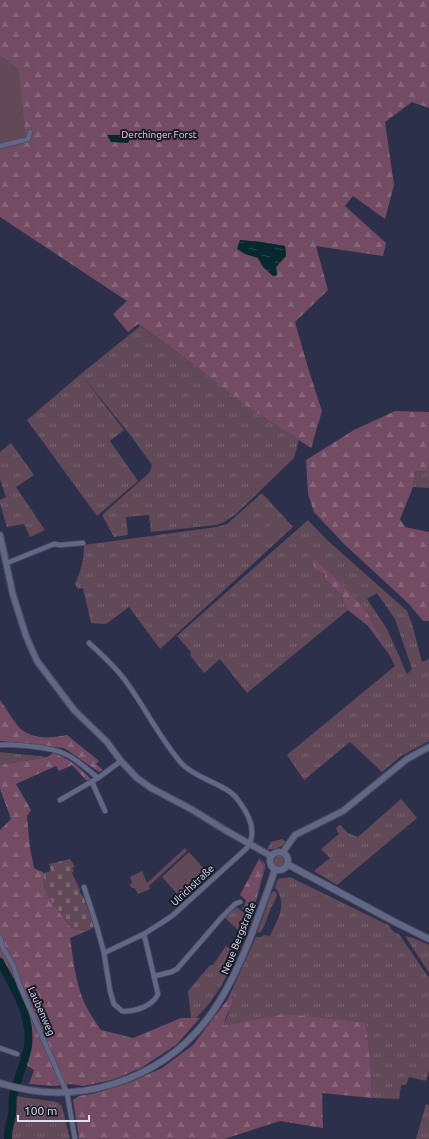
<svg xmlns="http://www.w3.org/2000/svg" width="429" height="1139" font-family="Ubuntu,sans-serif">
	<defs>
		<pattern id="grass-tufts" width="24" height="20" patternUnits="userSpaceOnUse"><rect width="24" height="20" fill="#624958"/><path d="M3 7l-1-3M5 7V3M7 7l1-3M15 17l-1-3M17 17v-4M19 17l1-3" fill="none" stroke="#786370"/></pattern>
		<pattern id="forest-firs" width="22" height="20" patternUnits="userSpaceOnUse"><rect width="22" height="20" fill="#734b63"/><path d="M5 1l3.5 6h-7zM16 11l3.5 6h-7z" fill="#86657a"/></pattern>
		<pattern id="cemetery-stones" width="16" height="16" patternUnits="userSpaceOnUse"><rect width="16" height="16" fill="#624958"/><path d="M2 7V4a2 2 0 0 1 4 0v3zM10 15v-3a2 2 0 0 1 4 0v3z" fill="#786370"/></pattern>
		<pattern id="water-ripples" width="26" height="14" patternUnits="userSpaceOnUse"><rect width="26" height="14" fill="#07282e"/><path d="M2 4q2-2 4 0t4 0M15 11q2-2 4 0t4 0" fill="none" stroke="#2b474d"/></pattern>
	</defs>
	<rect width="100%" height="100%" fill="#2d304b"/>
	<!-- grass -->
	<path fill="url(#grass-tufts)" fill-rule="evenodd" d="M140 326 184 357 242 403 299 440 294 458 235 515 224 522 216 525 151 532 149 515 126 517 128 535 114 537 102 515 150 472 152 465 131 436 81 374Z
		M81 374 124 430 110 441 138 481 97 516 27 420Z
		M11 443 34 475 16 487 45 530 30 537 24 524 7 527 0 504V500L6 497 0 479V452Z
		M415 471 429 472V488L413 487Z
		M262 493 293 527 160 649 129 607 106 624 91 623 83 588 78 589 75 584C81 571 84 559 84 545L217 527 227 524Z
		M308 520 326 539 407 611 412 624 422 662 429 659V741L401 756 382 772 350 742 304 780 287 755 395 666 364 607 332 574 314 559 325 573V579L341 595 348 610 247 693 220 659 204 673 190 655 191 652 177 636ZM377 593 395 619 412 669 407 674 387 629 367 599Z
		M0 752 47 757 0 765Z
		M401 799 417 818 337 885 314 871 330 858 321 849 339 834 336 828 340 825 348 833 358 837Z
		M282 839 286 842C281 848 274 850 267 849L271 842Z
		M272 861a7 7 0 1 1 14 0a7 7 0 1 1-14 0Z
		M259 857 265 864V869L252 915 241 908 244 907 246 900 248 902 257 897 264 866Z
		M290 877 388 925C392 929 393 933 399 934L429 978V1071L426 1081 409 1077 406 1085H401L399 1099 372 1098 371 1070 366 1023 223 1026 233 1003 232 990 256 937H261L264 935 270 936C278 917 288 906 275 887L278 879Z
		M275 891 277 895C276 899 274 901 273 904 268 913 266 924 261 932L257 933 272 892Z
		M236 907 251 918C236 954 225 991 196 1018H191L188 991 210 965H213L226 946 230 948 240 932 225 918Z
		M405 936 413 938 429 945V973Z
		M15 1096 57 1102 62 1106 70 1139H10L9 1132 15 1117Z
		M426 1104 429 1105V1139H416Z"/>
	<!-- forest -->
	<path fill="url(#forest-firs)" fill-rule="evenodd" d="M0 0H429V108L412 102 385 122 394 185 385 219 353 196 345 206 386 243 383 256 316 246 328 290 295 322 309 371 322 411 311 448 242 403 184 357 138 324 128 332 113 314 127 301 0 217V147L19 70 0 56ZM240 240 261 242 285 246 286 256 276 267 277 275 273 276 263 267 258 258Z
		M395 411 429 412V472L415 471 413 487 400 519 405 527 429 532V621H423L409 604 344 544 314 512 308 494 306 460 354 430Z
		M313 558 332 574 364 607 389 654 368 626 348 610 341 595 325 579V573L314 569Z
		M0 700C5 707 16 725 22 730 36 740 51 738 67 735L99 761 96 764 103 770 99 772 64 748 0 741Z
		M53 753C69 758 79 767 91 779L87 781 72 765 59 771 56 766 16 784 31 810 27 816 30 848 34 868 44 873 43 882 47 895 72 929 89 930 70 938C73 957 75 978 82 997 86 1008 94 1020 101 1030L133 1038 181 1018H200L176 1045 141 1068 112 1080 83 1086 71 1084 55 1086 29 1084 34 1070 25 1064 29 1051 31 1042 26 1008 0 958V830L11 819 0 789V765L47 757Z
		M259 859 264 866 257 897 254 901 248 902 240 895Z
		M232 990 233 1003 226 1017 223 1026 286 1014 366 1023 371 1070 372 1098 322 1093 323 1128 280 1121 224 1139H79L73 1100 79 1096 96 1093 131 1082 162 1068 193 1045 228 999Z"/>
	<!-- cemetery -->
	<path fill="url(#cemetery-stones)" d="M70 859 75 867 72 868 74 871 72 873 80 890 79 891 84 898 94 927 89 930 72 929 47 895 43 882 44 873 51 871 49 864Z"/>
	<!-- garden -->
	<path fill="#624958" d="M0 56 19 70 26 141 0 147Z
		M280 516 289 526 270 543 261 533Z
		M185 848 187 851 149 886 150 889 138 894 135 888H132L130 885 132 883 130 877 142 871 147 883Z
		M189 852 207 872 180 897 162 877Z"/>
	<!-- water -->
	<path fill="url(#water-ripples)" d="M107 135H132L128 143 111 142Z
		M240 240 261 242 285 246 286 256 276 267 277 275 273 276 263 267 258 258 245 254 237 249Z"/>
	<g fill="none" stroke-linecap="round" stroke-linejoin="round">
		<!-- river -->
		<path stroke="#07282e" stroke-width="8" d="M0 962C14 987 32 1016 28 1046 25 1063 17 1079 13 1096 12 1102 13 1109 12 1115 11 1123 7 1130 8 1139"/>
		<defs>
			<path id="minor" d="M0 146 28 139 30 132
				M7 563 54 544 60 545 83 543
				M89 643C102 655 117 668 127 683 146 709 160 739 182 764 196 779 227 784 238 800 248 813 258 832 247 848L172 916 144 934 104 953
				M0 745C15 744 51 747 65 754 77 759 88 770 98 778
				M92 782 105 811
				M60 800 98 778 121 761
				M84 887 97 927 104 953 110 991 114 1004 122 1011C135 1012 153 1006 158 994L144 934
				M0 937 3 948 13 965 20 986 67 1093 75 1139
				M155 976 171 972 177 969 222 917 235 904 240 902
				M0 1048 17 1054"/>
			<path id="tertiary" d="M0 535 13 595 26 636 37 661 74 710 107 742 121 761 137 778 151 788 191 809 225 830 271 856
				M283 852 295 835 343 811 407 759 429 747"/>
			<path id="secondary" d="M270 861a9 9 0 1 1 18 0a9 9 0 1 1-18 0Z
				M287 864 393 921 429 939
				M0 1083C39 1095 74 1096 113 1084 196 1058 229 997 257 920 263 903 270 886 275 869"/>
		</defs>
		<!-- minor casing -->
		<use href="#minor" stroke="#494c62" stroke-width="6"/>
		<!-- tertiary casing -->
		<use href="#tertiary" stroke="#494c62" stroke-width="8"/>
		<!-- secondary casing -->
		<use href="#secondary" stroke="#494c62" stroke-width="8"/>
		<!-- minor -->
		<use href="#minor" stroke="#626785" stroke-width="4.5"/>
		<!-- tertiary -->
		<use href="#tertiary" stroke="#626785" stroke-width="5.5"/>
		<!-- secondary -->
		<use href="#secondary" stroke="#626785" stroke-width="6"/>
	</g>
	<g text-anchor="middle" stroke-width="4" stroke-linejoin="round" paint-order="stroke">
		<!-- park labels -->
		<g font-size="10" fill="#fac2e2" stroke="#181a26">
			<text x="159" y="138">Derchinger Forst</text>
		</g>
		<!-- street labels -->
		<g font-size="10" fill="#dde0f2" stroke="#181a26">
			<text transform="translate(192 885) rotate(-43)" y="4">Ulrichstraße</text>
			<text transform="translate(238 938) rotate(-68)" y="4">Neue Bergstraße</text>
			<text transform="translate(42 1011) rotate(66)" y="4">Laubenweg</text>
		</g>
	</g>
	<!-- scale -->
	<path d="M18 1115v6h71v-6" fill="none" stroke="#dde0f2" stroke-width="2"/>
	<text x="24" y="1115" font-size="12" fill="#dde0f2" stroke="#181a26" stroke-width="3" paint-order="stroke">100 m</text>
</svg>
